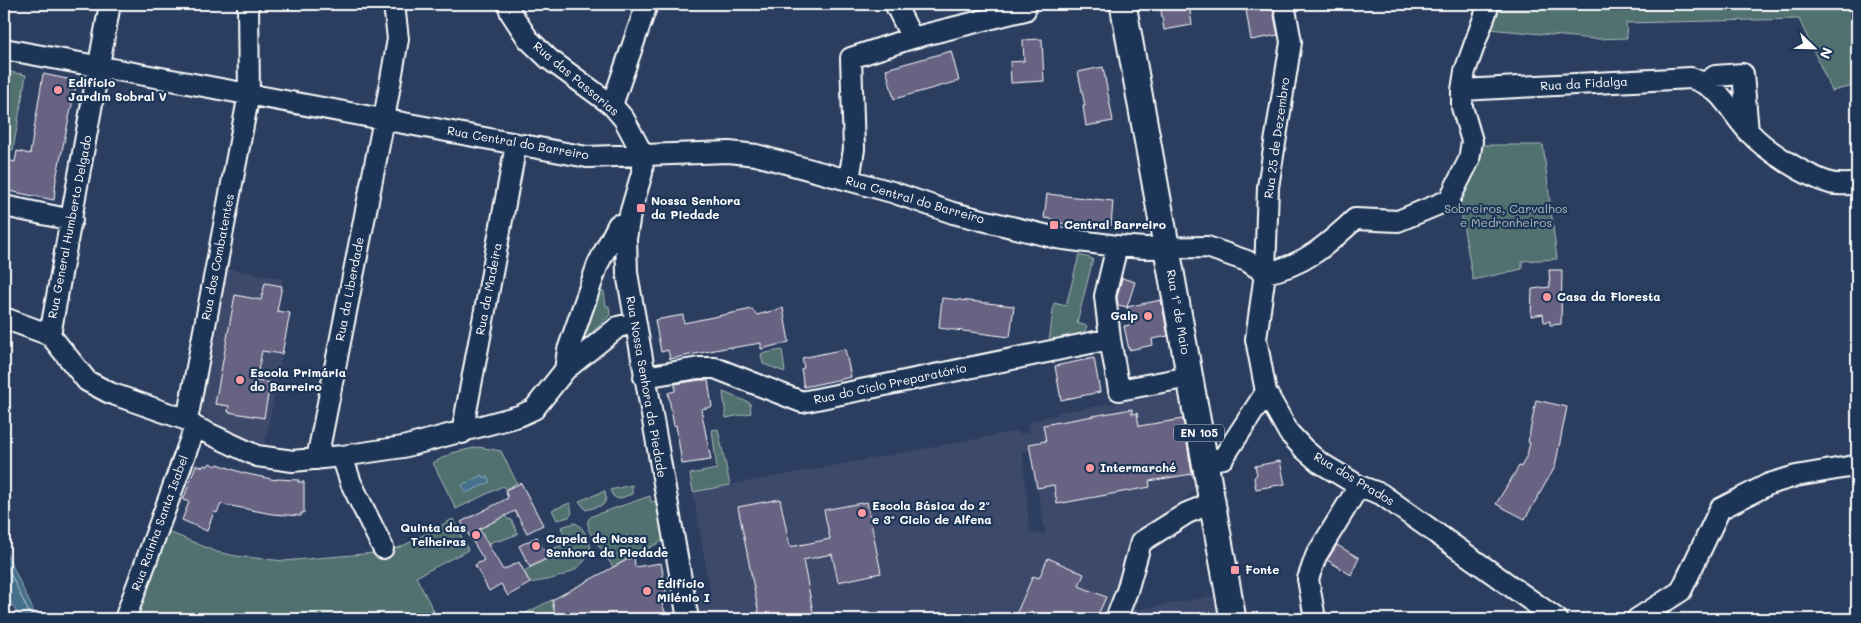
<svg xmlns="http://www.w3.org/2000/svg" width="1861" height="623" font-family="Mali,sans-serif">
	<rect width="100%" height="100%" fill="#2c3e60"/>
	<filter id="ink" filterUnits="userSpaceOnUse"><feTurbulence type="fractalNoise" baseFrequency=".02" numOctaves="2"/><feDisplacementMap in="SourceGraphic" scale="10" xChannelSelector="R" yChannelSelector="G"/><feConvolveMatrix kernelMatrix="1 2 1 2 8 2 1 2 1" color-interpolation-filters="sRGB"/></filter>
	<g filter="url(#ink)">
		<!-- built -->
		<path fill="#3e496a" fill-rule="evenodd" d="M224 268 283 279 277 311 290 313 265 444 251 442 225 429 207 418 198 409Z
			M1174 393 1181 398 1198 484 1193 492 1130 541V560L1111 619H701L697 595 710 590 693 492 1018 431 1020 434 1029 432 1028 422 1056 415V413ZM1030 450 1041 508 1045 534 1030 533 1022 451Z
			M1220 595 1225 619H1120L1123 612Z"/>
		<!-- green -->
		<path fill="#517070" stroke="#a8b8b8" d="M1498 4H1857V85L1832 91 1799 19 1626 23 1627 38 1594 39 1489 29Z
			M4 71 26 75 13 150 4 148Z
			M1483 145H1543L1557 259 1522 261V269L1473 280 1459 202 1477 164Z
			M1079 255 1093 259 1077 323 1087 326 1083 335 1049 342 1054 303 1066 306Z
			M601 291 604 292 606 306H609L610 315 582 342 598 296Z
			M782 350 785 372 763 364 761 354Z
			M723 392 750 403 751 413 726 418Z
			M718 429 730 485 693 492 690 474 717 469 712 430Z
			M478 447 501 451 517 483 506 489 503 486 456 509 433 463 452 453Z
			M632 485V494L618 499 613 496 610 490Z
			M605 491 606 499 603 505 586 510 579 501Z
			M650 496 651 502 656 501 664 540 613 567 589 531C588 524 586 520 592 516Z
			M570 503 572 513 569 517 557 520 552 510Z
			M505 516 509 520 511 519 518 534 499 541 496 540 488 544 479 529Z
			M453 519 468 550 416 577 438 619H131L160 537 169 532 217 552 236 556 284 561 375 553 401 547Z
			M575 523C584 527 588 539 591 548 583 575 553 579 530 583L524 571 548 558 545 552 567 543 561 527Z
			M552 600 556 619H514Z"/>
		<!-- water -->
		<path fill="#45708c" stroke="#8fa9ba" d="M482 475 484 478 487 476 490 482 466 493 462 485Z
			M4 548 36 616 38 619H21L4 592Z"/>
		<g fill="none" stroke-linecap="round" stroke-linejoin="round">
			<!-- shore -->
			<path stroke="#b5c6d1" stroke-width="1" d="M4 560 32 619"/>
		</g>
		<!-- building -->
		<path fill="#676483" stroke="#fff" d="M1160 4H1189L1192 25 1164 30Z
			M1272 6 1278 35 1251 40 1246 10Z
			M1042 39 1044 81 1011 83 1010 62 1024 61 1023 40Z
			M951 51 959 81 894 99 886 69Z
			M1103 67 1113 121 1086 126 1083 106H1085L1078 72Z
			M43 74 77 81 56 179 54 200 4 190V159L15 162 17 151 30 154Z
			M1047 194 1113 201 1111 226 1103 225 1102 228 1052 222V219L1044 218Z
			M1549 270H1562L1561 324 1550 325V321L1544 322 1543 314 1531 316 1532 289 1550 287Z
			M1122 278 1135 282 1127 307 1118 305 1117 297Z
			M265 283 282 286 277 311 290 313 282 354 262 351 256 381 270 383 264 418 228 412 229 406 215 404 235 295 261 300Z
			M942 298 1014 306 1010 337 939 328Z
			M1161 300 1168 336 1152 339 1153 345 1129 350 1124 326 1131 325 1127 307Z
			M783 308 789 342 761 349V343L731 348 730 347 670 359 668 350 661 352 655 320 683 315 684 323 752 309 757 315Z
			M845 349 851 377 804 387 801 369 804 368 802 358Z
			M1094 358 1100 392 1061 400 1055 366Z
			M700 380H708L712 407 701 409 711 460 682 464 676 425 674 426 668 393 675 391V384Z
			M1536 400 1567 407 1555 467 1525 519 1496 504 1519 466 1521 467 1527 455 1530 443 1528 442Z
			M1132 409V414L1137 413 1139 426 1183 419 1192 474 1149 481 1150 487 1057 504 1054 485 1037 488 1029 444 1046 441 1043 425Z
			M1280 461 1285 484 1256 489 1254 478 1257 474 1255 466Z
			M210 463 216 466 218 464 243 473 276 480V479L299 480 298 482H304V513H301V516L272 514 221 504 217 513 214 512 207 531 182 520 189 502 183 500 196 465 203 467 204 465 208 466Z
			M521 483 543 525 527 533 515 511 479 529 503 570 519 562 530 583 508 596 501 584 489 591 475 565 484 560 461 522 508 498 505 490Z
			M780 499 790 547 830 539 824 510 867 502 881 573 838 582 832 554 803 560 814 617 805 619H760L738 507Z
			M537 537 548 558 530 567 519 546Z
			M1337 545 1359 558 1351 575 1327 560Z
			M634 556 635 567 661 563 667 598 665 599V604H662L668 619H556L552 600Z
			M1048 558 1084 574 1079 586 1106 597 1096 619H1014L1033 576 1039 578Z"/>
		<g fill="none" stroke-linecap="round" stroke-linejoin="round">
			<defs>
				<path id="minor" d="M110 4 50 335 87 381 110 393 187 420 195 427 257 456 293 461 342 456 403 447 519 416 534 409 565 370 618 327 634 323
					M508 4 511 13 528 39 549 59 612 105 624 119 643 155 642 173 630 214 626 239 627 273 688 619
					M895 4 912 38
					M1284 4 1291 42 1268 187 1265 273 1256 339 1266 392 1289 433 1304 449 1319 462 1359 486 1381 494 1557 619
					M4 49 587 157 729 152 756 155 892 192 953 213 1057 238 1117 246 1145 248 1207 247 1247 261 1265 273
					M1705 83 1715 76 1743 74 1748 132
					M1462 90 1691 78C1726 90 1726 108 1749 132 1766 151 1806 176 1830 183 1838 185 1849 184 1857 184
					M612 105 647 4
					M849 180 854 149 851 58 912 38 1025 10
					M4 206 72 220
					M1117 246 1105 296 1110 339 1119 390 1190 377
					M1265 273C1304 266 1327 245 1355 219L1398 221 1449 200 1469 160 1472 141 1462 107V90L1465 71 1489 4
					M4 318 50 335
					M565 370 568 350 598 264 618 225
					M644 377 699 368H715L802 402 1110 339
					M187 420 249 94 248 4
					M462 433 516 145
					M342 456 351 483 383 548
					M317 459 384 119 398 39 394 4
					M1204 461 1223 458 1266 392
					M125 619 195 427
					M1116 619 1127 591 1141 542 1187 513 1212 503
					M1315 619 1308 579 1316 556 1359 486
					M1637 619 1681 591 1720 509 1769 484 1796 476 1854 466"/>
				<path id="major" d="M1123 4 1233 619"/>
			</defs>
			<!-- minor casing -->
			<use href="#minor" stroke="#fff" stroke-width="24"/>
			<!-- major casing -->
			<use href="#major" stroke="#fff" stroke-width="29"/>
			<!-- minor -->
			<use href="#minor" stroke="#1d3557" stroke-width="20"/>
			<!-- major -->
			<use href="#major" stroke="#1d3557" stroke-width="25"/>
		</g>
	</g>
	<!-- markers -->
	<g fill="#ff9aa2" stroke="#1d3557" stroke-width="2">
		<circle cx="58" cy="90" r="5"/>
		<rect x="636" y="203" width="10" height="10" rx="2.5"/>
		<rect x="1049" y="220" width="10" height="10" rx="2.5"/>
		<circle cx="1547" cy="297" r="5"/>
		<circle cx="1148" cy="316" r="5"/>
		<circle cx="240" cy="380" r="5"/>
		<circle cx="1090" cy="468" r="5"/>
		<circle cx="862" cy="513" r="5"/>
		<circle cx="476" cy="535" r="5"/>
		<circle cx="536" cy="546" r="5"/>
		<rect x="1230" y="565" width="10" height="10" rx="2.5"/>
		<circle cx="647" cy="591" r="5"/>
	</g>
	<g text-anchor="middle" stroke-width="4.5" stroke-linejoin="round" paint-order="stroke">
		<!-- shield labels -->
		<rect fill="#1d3557" stroke="#bbc2cd" stroke-width="1" x="1174" y="424.5" width="50" height="17" rx="4"/>
		<g font-size="11" font-weight="bold" fill="#fff">
			<text x="1199" y="437">EN 105</text>
		</g>
		<!-- street labels -->
		<g font-size="12" fill="#fff" stroke="#1d3557">
			<text transform="translate(576 79) rotate(40)" y="4">Rua das Passarias</text>
			<text transform="translate(1584 84) rotate(-3)" y="4">Rua da Fidalga</text>
			<text transform="translate(1277 138) rotate(-82)" y="4">Rua 25 de Dezembro</text>
			<text transform="translate(518 143) rotate(10)" y="4">Rua Central do Barreiro</text>
			<text transform="translate(915 200) rotate(16)" y="4">Rua Central do Barreiro</text>
			<text transform="translate(70 227) rotate(-79)" y="4">Rua General Humberto Delgado</text>
			<text transform="translate(218 257) rotate(-79)" y="4">Rua dos Combatentes</text>
			<text transform="translate(350 289) rotate(-79)" y="4">Rua da Liberdade</text>
			<text transform="translate(489 289) rotate(-79)" y="4">Rua da Madeira</text>
			<text transform="translate(1178 312) rotate(80)" y="4">Rua 1º de Maio</text>
			<text transform="translate(890 384) rotate(-12)" y="4">Rua do Ciclo Preparatório</text>
			<text transform="translate(646 387) rotate(80)" y="4">Rua Nossa Senhora da Piedade</text>
			<text transform="translate(1354 479) rotate(31)" y="4">Rua dos Prados</text>
			<text transform="translate(160 523) rotate(-70)" y="4">Rua Rainha Santa Isabel</text>
		</g>
		<!-- poi labels -->
		<g font-size="12" font-weight="bold" fill="#fff" stroke="#1d3557" text-anchor="start">
			<text x="68" y="87">Edifício<tspan x="68" dy="14">Jardim Sobral V</tspan></text>
			<text x="651" y="205">Nossa Senhora<tspan x="651" dy="14">da Piedade</tspan></text>
			<text x="1064" y="229">Central Barreiro</text>
			<text x="1557" y="301">Casa da Floresta</text>
			<text x="1138" y="320" text-anchor="end">Galp</text>
			<text x="250" y="377">Escola Primária<tspan x="250" dy="14">do Barreiro</tspan></text>
			<text x="1100" y="472">Intermarché</text>
			<text x="872" y="510">Escola Básica do 2º<tspan x="872" dy="14">e 3º Ciclo de Alfena</tspan></text>
			<text x="466" y="532" text-anchor="end">Quinta das<tspan x="466" dy="14">Telheiras</tspan></text>
			<text x="546" y="543">Capela de Nossa<tspan x="546" dy="14">Senhora da Piedade</tspan></text>
			<text x="1245" y="574">Fonte</text>
			<text x="657" y="588">Edifício<tspan x="657" dy="14">Milénio I</tspan></text>
		</g>
		<!-- park labels -->
		<g font-size="12" fill="#b1bfbf" stroke="#1d3557">
			<text x="1506" y="213">Sobreiros, Carvalhos<tspan x="1506" dy="14">e Medronheiros</tspan></text>
		</g>
	</g>
	<!-- margin -->
	<rect width="1861" height="623" fill="none" stroke="#1d3557" stroke-width="20"/>
	<rect x="10" y="10" width="1841" height="603" fill="none" stroke="#fff" stroke-width="2" filter="url(#ink)"/>
	<!-- north arrow -->
	<g transform="translate(1814 48) rotate(113)" stroke="#1d3557" stroke-width="4" paint-order="stroke">
	<path d="M0-4L9 19L0 12L-9 19Z" fill="#ffffff"/>
	<text y="-8" font-size="14" font-weight="bold" text-anchor="middle" fill="#ffffff">N</text>
	</g>
</svg>
